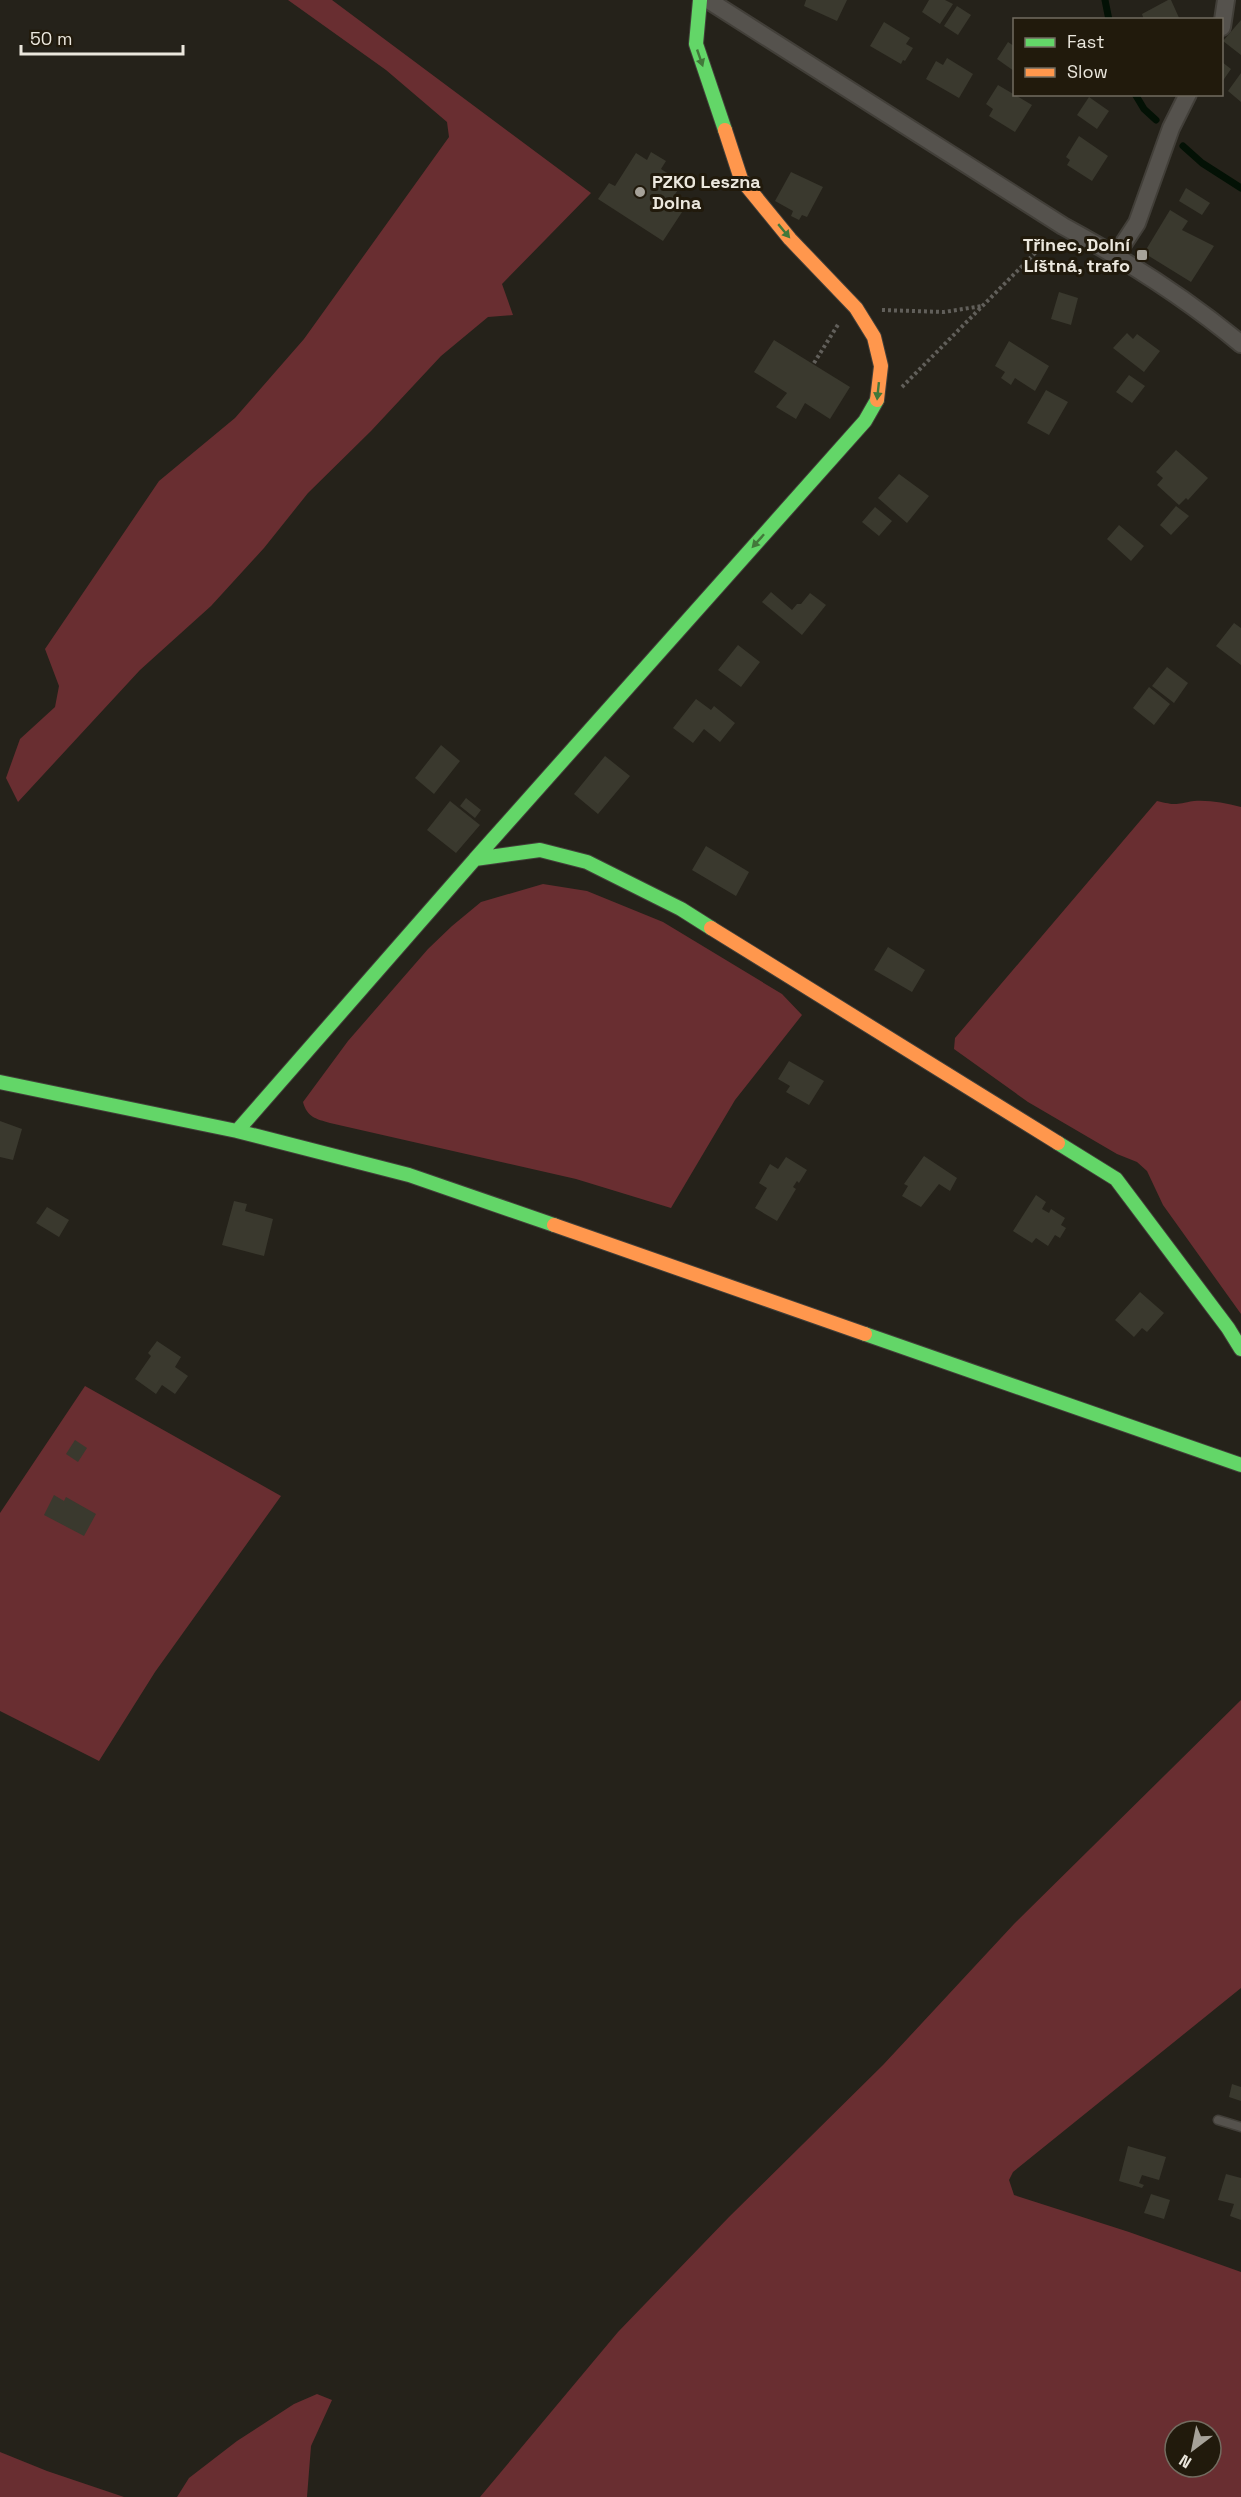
<svg xmlns="http://www.w3.org/2000/svg" width="1241" height="2497" font-family="'Space Grotesk',sans-serif">
	<rect width="100%" height="100%" fill="#25221a"/>
	<!-- green -->
	<path fill="#692e31" fill-rule="evenodd" d="M288 0H332L591 193 502 284 513 315 488 317 441 356 371 431 308 493 264 548 211 606 140 670 18 802 6 778 20 739 55 707 59 686 45 649 159 481 235 418 304 339 449 137 447 122 386 70Z
		M1157 801C1178 806 1175 804 1194 801 1210 800 1225 803 1241 807V1314L1163 1205 1147 1171 1137 1162 1117 1154 1028 1102 954 1049 955 1038Z
		M543 884 587 891 663 922 782 994 802 1015 735 1100 671 1208 576 1179 330 1123C316 1119 307 1117 303 1102L348 1041 428 949 452 926 481 902Z
		M85 1386 281 1496 155 1672 99 1761 0 1711V1513Z
		M1241 1700V1988L1013 2172 1009 2180 1014 2195 1129 2232 1241 2272V2497H480L618 2332 729 2217 883 2065 1014 1924ZM1175 2431H1211V2467H1175Z
		M317 2394 332 2400 311 2446 307 2497H177L189 2478 237 2441 294 2404Z
		M0 2452 47 2471 124 2497H0Z"/>
	<g fill="none" stroke-linecap="round" stroke-linejoin="round">
		<!-- stream -->
		<path stroke="#031105" stroke-width="7" d="M1105 0 1109 20
			M1135 94 1144 109 1156 120
			M1183 146 1202 163 1241 188"/>
	</g>
	<!-- building -->
	<path fill="#3a392e" d="M806 0H847L837 21 804 6Z
		M929 0H945L953 4 940 24 922 12Z
		M1168 0H1171L1180 20H1144L1142 14Z
		M957 6 971 15 958 35 944 26Z
		M1241 20V55L1223 41Z
		M884 22 910 38 906 44 913 48 905 61 903 60 901 64 870 46Z
		M1008 42 1014 46V71L997 59Z
		M947 58 973 74 959 98 926 79 936 61 943 65Z
		M1222 62 1231 69 1222 82Z
		M1241 73V102L1228 91Z
		M998 85 1032 105 1015 132 989 116 993 109 986 104Z
		M1089 97 1109 111 1097 129 1077 115Z
		M1079 136 1108 156 1092 181 1067 165 1070 160 1066 157Z
		M651 152 666 161 661 169 683 183 673 197 686 206 663 241 598 199 609 183 615 186 636 153 647 160Z
		M791 172 823 187 807 217 802 215 799 220 791 216 793 211 775 201Z
		M1186 188 1210 203 1202 215 1179 201Z
		M1170 210 1188 221 1182 230 1214 246 1191 282 1144 253Z
		M1059 292 1078 298 1071 325 1051 319Z
		M1127 333 1133 339 1137 334 1160 351 1144 372 1113 348Z
		M774 340 850 387 830 419 805 403 796 419 776 407 787 393 754 372Z
		M1009 341 1049 366 1035 391 1015 378 1011 385 1001 378 1005 372 995 366Z
		M1129 375 1145 386 1132 403 1116 392Z
		M1046 390 1068 402 1049 435 1027 423Z
		M1176 450 1208 478 1188 500 1186 498 1179 505 1157 485 1163 478 1156 472Z
		M899 474 929 496 907 523 878 498Z
		M1176 506 1189 516 1171 535 1160 525Z
		M875 507 892 521 879 536 862 522Z
		M1119 525 1144 546 1131 561 1107 539Z
		M771 592 792 610 797 604H801L810 593 826 605 802 635 762 602Z
		M1234 623 1241 628V665L1216 646Z
		M738 645 760 662 741 687 718 670Z
		M1167 667 1188 683 1174 703 1152 686Z
		M1149 687 1170 704 1154 725 1133 708Z
		M696 699 711 710 714 706 735 723 720 742 704 729 693 743 673 728Z
		M441 745 460 761 434 794 415 778Z
		M605 756 630 776 598 814 574 794Z
		M466 798 481 810 475 818 460 806Z
		M450 801 480 825 456 853 427 830Z
		M706 846 749 872 736 896 692 870Z
		M888 947 925 970 912 992 874 970Z
		M789 1061 824 1081 809 1105 786 1092 790 1086 778 1079Z
		M0 1121 22 1129 13 1160 0 1157Z
		M924 1156 957 1178 950 1191 939 1184 921 1207 902 1196 908 1186 904 1184Z
		M786 1157 807 1170 799 1183 797 1181 793 1187 796 1189 777 1221 755 1208 767 1188 759 1183 770 1164 778 1169Z
		M1036 1195 1046 1202 1042 1209 1049 1213 1051 1209 1065 1218 1061 1225 1066 1228 1060 1238 1055 1235 1048 1246 1036 1238 1032 1243 1013 1231Z
		M234 1201 247 1204 245 1211 273 1219 264 1256 222 1245Z
		M47 1207 69 1220 59 1237 36 1223Z
		M1140 1292 1164 1313 1147 1332 1142 1328 1134 1337 1115 1320Z
		M157 1341 181 1357 175 1367 188 1376 175 1394 162 1385 156 1394 135 1379 151 1356 148 1353Z
		M75 1440 87 1448 78 1462 66 1454Z
		M54 1495 64 1501 66 1497 96 1514 84 1536 44 1515Z
		M1232 2084 1241 2087V2101L1229 2097Z
		M1128 2146 1166 2157 1159 2180 1142 2175 1139 2183 1144 2185 1142 2188 1119 2181Z
		M1226 2174 1241 2178V2220L1230 2216 1234 2204 1218 2200Z
		M1151 2194 1170 2200 1164 2219 1144 2213Z"/>
	<g fill="none" stroke-linecap="round" stroke-linejoin="round">
		<defs>
			<path id="lane" d="M1218 2120 1241 2127"/>
			<path id="street" d="M708 0 1063 226C1126 260 1186 298 1241 344
				M1222 27 1226 0
				M1116 255 1137 223 1171 128 1188 94"/>
			<path id="fast" d="M700 0 696 44 725 130
				M475 859 865 421 877 400
				M0 1082 237 1131 409 1175 554 1225
				M237 1131 475 859 540 850 587 862 681 909 711 928
				M1058 1143 1116 1179 1228 1328 1241 1349
				M865 1334 1241 1465"/>
			<path id="slow" d="M725 130 741 179 790 239 856 308 874 337 881 366 877 400
				M711 928 1058 1143
				M554 1225 865 1334"/>
		</defs>
		<!-- lane casing -->
		<use href="#lane" stroke="#423f39" stroke-width="11"/>
		<!-- street casing -->
		<use href="#street" stroke="#423f39" stroke-width="20"/>
		<!-- fast casing -->
		<use href="#fast" stroke="#423f39" stroke-width="16"/>
		<!-- slow casing -->
		<use href="#slow" stroke="#423f39" stroke-width="16"/>
		<!-- path -->
		<path stroke="#615f5a" stroke-width="4" stroke-dasharray="3 3" stroke-linecap="butt" d="M882 310 944 312 982 306
			M814 363 839 323
			M902 387 1049 239"/>
		<!-- lane -->
		<use href="#lane" stroke="#55524d" stroke-width="8"/>
		<!-- street -->
		<use href="#street" stroke="#55524d" stroke-width="16"/>
		<!-- fast -->
		<use href="#fast" stroke="#63d668" stroke-width="14"/>
		<!-- slow -->
		<use href="#slow" stroke="#ff974d" stroke-width="14"/>
	</g>
	<!-- one-way arrows -->
	<defs><path id="oneway-solid" d="M-6-.8H1V-3.2L6.5 0L1 3.2V.8H-6Z" transform="scale(1.5)"/></defs>
	<g fill="#42783a">
		<use href="#oneway-solid" transform="translate(700 58) rotate(71)"/>
		<use href="#oneway-solid" transform="translate(784 231) rotate(50)"/>
		<use href="#oneway-solid" transform="translate(878 391) rotate(96)"/>
		<use href="#oneway-solid" transform="translate(758 541) rotate(132)"/>
	</g>
	<!-- markers -->
	<g fill="#a6a299" stroke="#211a0c" stroke-width="2">
		<circle cx="640" cy="192" r="6"/>
		<rect x="1136" y="249" width="12" height="12" rx="3"/>
	</g>
	<g text-anchor="middle" stroke-width="6" stroke-linejoin="round" paint-order="stroke">
		<!-- poi labels -->
		<g font-size="18" font-weight="bold" fill="#ebe7dd" stroke="#211a0c" text-anchor="start">
			<text x="652" y="188">PZKO Leszna<tspan x="652" dy="21">Dolna</tspan></text>
			<text x="1130" y="251" text-anchor="end">Třinec, Dolní<tspan x="1130" dy="21">Líštná, trafo</tspan></text>
		</g>
	</g>
	<!-- legend -->
	<rect x="1013" y="18" width="210" height="78" fill="#211a0c" stroke="#726c60" stroke-width="1.5"/>
	<rect x="1025" y="38" width="30" height="9" fill="#63d668" stroke="#726c60" stroke-width="1.5"/>
	<text x="1067" y="48" font-size="18" fill="#ebe7dd">Fast</text>
	<rect x="1025" y="68" width="30" height="9" fill="#ff974d" stroke="#726c60" stroke-width="1.5"/>
	<text x="1067" y="78" font-size="18" fill="#ebe7dd">Slow</text>
	<!-- north arrow -->
	<g transform="translate(1193 2449) rotate(212)"><circle r="28" fill="#211a0c" stroke="#726c60" stroke-width="1.5"/>
	<path d="M0-4.5L10 22L0 15L-10 22Z" fill="#a6a299"/>
	<text y="-9" font-size="16" font-weight="bold" text-anchor="middle" fill="#ebe7dd">N</text>
	</g>
	<!-- scale -->
	<path d="M21 45v9h162v-9" fill="none" stroke="#ebe7dd" stroke-width="3"/>
	<text x="30" y="45" font-size="18" fill="#ebe7dd" stroke="#211a0c" stroke-width="4.5" paint-order="stroke">50 m</text>
</svg>
